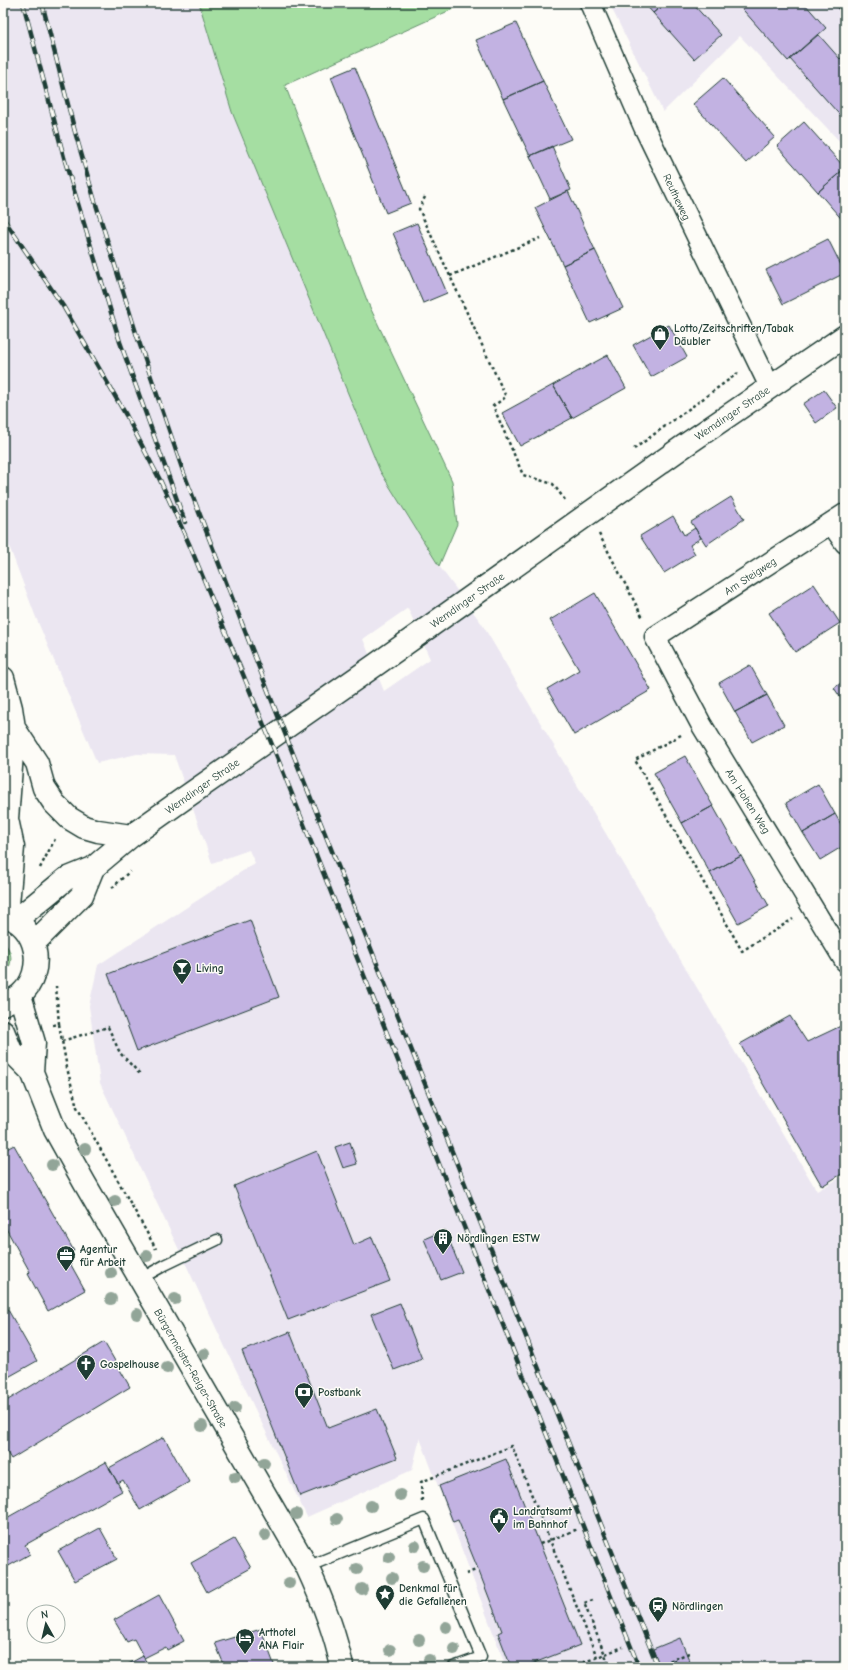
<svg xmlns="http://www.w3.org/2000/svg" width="848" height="1670" font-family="'Comic Neue',sans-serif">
	<rect width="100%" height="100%" fill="#fdfcf7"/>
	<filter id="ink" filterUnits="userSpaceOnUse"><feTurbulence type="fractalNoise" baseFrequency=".025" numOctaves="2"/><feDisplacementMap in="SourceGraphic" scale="8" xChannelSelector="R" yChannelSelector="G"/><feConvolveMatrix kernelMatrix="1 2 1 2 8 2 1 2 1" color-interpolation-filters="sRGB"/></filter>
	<g filter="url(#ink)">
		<!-- built -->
		<path fill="#ebe6f1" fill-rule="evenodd" d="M3 3H199L232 112 380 471 439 566 482 624 817 1191 845 1175V1667H506L420 1438 412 1470 307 1517 226 1349 100 1083 89 1006 98 965 255 863 249 850 212 863 174 755 137 754 97 763 35 615 3 530ZM408 608 430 659 384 691 363 639Z
			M609 3H845V147L740 36 663 112Z"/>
		<!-- green -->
		<path fill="#a5dea2" stroke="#628e6b" d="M199 3H466L285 85 368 303 452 481 457 524 439 566 380 471 232 112Z
			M3 942C14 952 13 966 3 976Z"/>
		<!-- building -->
		<path fill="#c2b2e2" stroke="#1f3d34" d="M644 3H665L653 13Z
			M665 3H692L721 35 694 59 653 13Z
			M737 3H804L826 28 788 61Z
			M833 3H845V17Z
			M516 23 543 81 503 99 476 40Z
			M818 34 840 59 845 54V121L790 59Z
			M355 67 411 203 386 213 331 77Z
			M723 78 775 137 746 163 693 104Z
			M543 81 571 139 530 156 503 99Z
			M804 122 845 168 818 192 777 146Z
			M552 146 571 190 550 199 530 156Z
			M845 168V223L818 192Z
			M568 191 595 250 563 265 535 208Z
			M417 223 447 293 423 303 393 233Z
			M828 239 845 273 783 304 766 270Z
			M595 250 623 308 590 323 563 265Z
			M669 325 687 357 651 377 633 345Z
			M608 355 626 388 572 418 553 385Z
			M553 385 572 418 520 446 502 413Z
			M824 390 837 408 816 423 803 404Z
			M731 497 744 519 706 545 691 522Z
			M673 516 684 535 695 528 701 538 690 545 695 554 664 573 640 536Z
			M814 584 840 623 795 652 769 613Z
			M595 593 651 690 574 735 547 689 579 670 550 620Z
			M750 665 767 695 735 712 719 683Z
			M845 680V704L834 688Z
			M767 695 784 725 752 742 735 712Z
			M685 756 713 806 682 823 654 773Z
			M818 784 835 814 803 833 786 803Z
			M713 806 741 856 710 873 682 823Z
			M835 814 845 831V845L820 860 803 833Z
			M741 856 769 906 738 923 710 873Z
			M250 920 279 997 137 1051 108 974Z
			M790 1016 807 1042 845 1024V1172L822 1186 740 1044Z
			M350 1142 357 1164 343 1168 335 1147Z
			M14 1145 74 1251 66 1256 85 1290 48 1311 28 1274 30 1272 3 1223V1151Z
			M317 1151 354 1245 372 1237 390 1281 288 1320 234 1186Z
			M445 1230 462 1272 441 1280 424 1239Z
			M3 1301 37 1361 3 1380Z
			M400 1303 422 1359 394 1370 371 1314Z
			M290 1332 328 1428 377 1409 397 1458 300 1496 242 1351Z
			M104 1342 130 1387 11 1459 3 1446V1403Z
			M164 1437 189 1482 140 1510 123 1480 118 1483 109 1468Z
			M506 1459 580 1645 524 1667H511L498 1633 502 1631 478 1569 458 1520 453 1522 439 1486Z
			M106 1462 122 1491 25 1545 30 1554 5 1568 3 1566V1520Z
			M100 1528 117 1559 75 1581 58 1551Z
			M234 1539 251 1568 207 1592 191 1563Z
			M159 1595 184 1641 167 1650 166 1647 144 1658 134 1639 127 1642 114 1620Z
			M261 1629 275 1667H225L215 1643Z
			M680 1638 692 1667H660L653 1649Z
			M143 1656 149 1667H123Z"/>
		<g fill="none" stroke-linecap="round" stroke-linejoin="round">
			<defs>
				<path id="lane" d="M140 1279 165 1265 217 1240
					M307 1567 424 1519 481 1657 453 1667"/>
				<path id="street" d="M590 3 644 127 770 387
					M845 514 655 637 701 724 845 961
					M831 523 845 543"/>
				<path id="secondary" d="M3 678 11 708 14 728 7 819 13 847 7 916
					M14 728 37 763 44 788 54 803 69 818 84 827 98 831 131 836
					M3 915C38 924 47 972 20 995 15 999 9 1001 3 1004
					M16 920 66 879 93 868 131 836 186 797 374 666 681 448 845 336
					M34 943 82 895 93 868
					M20 995 34 1043 32 1072
					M3 1031 11 1051 32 1072 55 1130 84 1182 307 1567C322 1599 335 1632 342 1667"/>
			</defs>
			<!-- lane casing -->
			<use href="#lane" stroke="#1f3d34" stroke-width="13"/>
			<!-- street casing -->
			<use href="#street" stroke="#1f3d34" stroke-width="23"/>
			<!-- secondary casing -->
			<use href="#secondary" stroke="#1f3d34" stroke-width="25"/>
			<!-- path -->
			<path stroke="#1f3d34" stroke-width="2.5" stroke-dasharray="3 3" stroke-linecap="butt" d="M425 197 419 209 506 397 493 406 523 475 553 484 565 500
				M450 276 540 238
				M634 449 738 373
				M599 534 643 618
				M681 735 635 760 742 951 793 919
				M40 868 55 839
				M112 888 130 871
				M59 1024 67 1068 77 1107 156 1249
				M53 1025 59 1024 56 986
				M62 1041 108 1027 120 1053 140 1074
				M422 1501 421 1482 512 1446 597 1657
				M540 1544 578 1529
				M466 1574 478 1569
				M593 1600 584 1603 610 1667
				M674 1660 677 1667
				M664 1663 689 1653
				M572 1667 623 1647"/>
			<!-- lane -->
			<use href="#lane" stroke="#fdfcf7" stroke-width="10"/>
			<!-- street -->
			<use href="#street" stroke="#fdfcf7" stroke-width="20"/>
			<!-- secondary -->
			<use href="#secondary" stroke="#fdfcf7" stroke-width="22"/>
			<defs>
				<path id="rail" d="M23 3 65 161 120 342 185 522
					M42 3 75 132 94 198 137 336 183 471 272 701 658 1667
					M3 218 63 306 126 415 160 480 190 546 280 764 639 1667"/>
			</defs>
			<!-- rail casing -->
			<use href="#rail" stroke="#1f3d34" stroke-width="4.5"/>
			<!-- rail -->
			<use href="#rail" stroke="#fdfcf7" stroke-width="3" stroke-dasharray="9" stroke-linecap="butt"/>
		</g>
		<!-- trees -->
		<g fill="#92a598">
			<circle cx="85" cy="1149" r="6"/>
			<circle cx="52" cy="1165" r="6"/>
			<circle cx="115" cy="1201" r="6"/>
			<circle cx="147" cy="1256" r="6"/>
			<circle cx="111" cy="1273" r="6"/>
			<circle cx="111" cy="1299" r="6"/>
			<circle cx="175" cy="1299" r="6"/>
			<circle cx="137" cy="1314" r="6"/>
			<circle cx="204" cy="1354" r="6"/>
			<circle cx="167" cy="1368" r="6"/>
			<circle cx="235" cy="1408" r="6"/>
			<circle cx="202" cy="1426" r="6"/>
			<circle cx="264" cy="1463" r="6"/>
			<circle cx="235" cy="1477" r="6"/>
			<circle cx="400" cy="1495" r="6"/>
			<circle cx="371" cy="1506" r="6"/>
			<circle cx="296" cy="1514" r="6"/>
			<circle cx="337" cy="1519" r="6"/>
			<circle cx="265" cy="1535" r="6"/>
			<circle cx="415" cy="1546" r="6"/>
			<circle cx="389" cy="1557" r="6"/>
			<circle cx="423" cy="1566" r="6"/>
			<circle cx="357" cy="1569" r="6"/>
			<circle cx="392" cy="1578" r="6"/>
			<circle cx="289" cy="1583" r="6"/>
			<circle cx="362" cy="1589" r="6"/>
			<circle cx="446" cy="1627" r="6"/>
			<circle cx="419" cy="1640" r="6"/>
			<circle cx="454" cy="1649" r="6"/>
			<circle cx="390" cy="1650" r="6"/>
			<circle cx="429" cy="1660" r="6"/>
		</g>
	</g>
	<!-- icons -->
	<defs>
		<symbol id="shop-pin" viewBox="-11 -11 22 30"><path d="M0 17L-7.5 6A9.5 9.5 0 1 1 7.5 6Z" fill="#1f3d34" stroke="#fdfcf7"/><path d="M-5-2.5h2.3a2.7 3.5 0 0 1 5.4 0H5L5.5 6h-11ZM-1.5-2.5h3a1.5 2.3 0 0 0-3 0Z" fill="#fff"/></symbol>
		<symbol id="bar-pin" viewBox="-11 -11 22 30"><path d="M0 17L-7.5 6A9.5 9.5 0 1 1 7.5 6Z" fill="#1f3d34" stroke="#fdfcf7"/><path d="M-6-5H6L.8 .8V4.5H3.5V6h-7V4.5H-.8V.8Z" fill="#fff"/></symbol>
		<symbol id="building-pin" viewBox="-11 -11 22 30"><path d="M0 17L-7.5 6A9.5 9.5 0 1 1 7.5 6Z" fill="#1f3d34" stroke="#fdfcf7"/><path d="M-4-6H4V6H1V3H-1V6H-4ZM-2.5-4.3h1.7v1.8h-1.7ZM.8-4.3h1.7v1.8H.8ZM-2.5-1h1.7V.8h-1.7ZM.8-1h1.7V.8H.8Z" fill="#fff"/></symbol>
		<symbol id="office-pin" viewBox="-11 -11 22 30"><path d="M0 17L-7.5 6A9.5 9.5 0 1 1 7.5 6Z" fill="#1f3d34" stroke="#fdfcf7"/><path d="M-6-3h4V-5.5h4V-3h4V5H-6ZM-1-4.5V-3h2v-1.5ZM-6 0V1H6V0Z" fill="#fff"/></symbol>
		<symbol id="church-pin" viewBox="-11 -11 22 30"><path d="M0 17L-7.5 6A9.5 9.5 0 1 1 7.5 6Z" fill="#1f3d34" stroke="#fdfcf7"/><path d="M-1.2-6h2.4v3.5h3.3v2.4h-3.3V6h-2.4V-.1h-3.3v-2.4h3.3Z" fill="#fff"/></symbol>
		<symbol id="bank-pin" viewBox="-11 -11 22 30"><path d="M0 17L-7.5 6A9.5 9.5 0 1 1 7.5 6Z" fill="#1f3d34" stroke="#fdfcf7"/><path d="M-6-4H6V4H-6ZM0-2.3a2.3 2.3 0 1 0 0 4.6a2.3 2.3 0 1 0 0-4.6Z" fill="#fff"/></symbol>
		<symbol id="civic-pin" viewBox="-11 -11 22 30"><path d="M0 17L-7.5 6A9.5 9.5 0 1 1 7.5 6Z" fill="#1f3d34" stroke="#fdfcf7"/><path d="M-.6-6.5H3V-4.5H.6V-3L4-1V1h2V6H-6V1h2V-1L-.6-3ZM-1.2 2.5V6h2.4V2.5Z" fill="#fff"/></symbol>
		<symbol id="sight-pin" viewBox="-11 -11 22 30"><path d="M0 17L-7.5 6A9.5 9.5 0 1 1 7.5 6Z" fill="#1f3d34" stroke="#fdfcf7"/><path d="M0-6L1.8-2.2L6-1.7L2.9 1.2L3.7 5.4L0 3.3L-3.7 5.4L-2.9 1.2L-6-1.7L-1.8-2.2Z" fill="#fff"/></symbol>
		<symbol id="station-pin" viewBox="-11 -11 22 30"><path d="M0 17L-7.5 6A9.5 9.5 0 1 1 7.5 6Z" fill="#1f3d34" stroke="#fdfcf7"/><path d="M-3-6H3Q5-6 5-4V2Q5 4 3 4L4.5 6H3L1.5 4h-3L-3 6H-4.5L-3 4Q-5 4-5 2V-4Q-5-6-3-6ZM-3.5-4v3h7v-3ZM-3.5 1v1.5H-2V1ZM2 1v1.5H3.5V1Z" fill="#fff"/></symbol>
		<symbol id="hotel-pin" viewBox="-11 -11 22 30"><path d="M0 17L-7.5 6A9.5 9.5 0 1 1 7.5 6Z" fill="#1f3d34" stroke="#fdfcf7"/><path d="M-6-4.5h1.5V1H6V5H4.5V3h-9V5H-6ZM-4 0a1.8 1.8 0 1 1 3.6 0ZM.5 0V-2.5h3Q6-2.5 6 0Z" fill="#fff"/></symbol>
	</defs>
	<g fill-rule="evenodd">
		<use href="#shop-pin" x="649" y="323" width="22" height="30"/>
		<use href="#bar-pin" x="171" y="957" width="22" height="30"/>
		<use href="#building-pin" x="432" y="1227" width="22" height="30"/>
		<use href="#office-pin" x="55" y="1244" width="22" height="30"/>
		<use href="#church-pin" x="75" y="1353" width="22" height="30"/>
		<use href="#bank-pin" x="293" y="1381" width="22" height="30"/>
		<use href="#civic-pin" x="488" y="1506" width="22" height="30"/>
		<use href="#sight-pin" x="374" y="1583" width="22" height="30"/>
		<use href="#station-pin" x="647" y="1595" width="22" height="30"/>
		<use href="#hotel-pin" x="234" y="1627" width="22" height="30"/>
	</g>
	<g text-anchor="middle" stroke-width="3" stroke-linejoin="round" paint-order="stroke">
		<!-- street labels -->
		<g font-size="11" fill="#1f3d34" stroke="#fdfcf7">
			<text transform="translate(677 197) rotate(65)" y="4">Reutheweg</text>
			<text transform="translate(732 413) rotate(-34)" y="4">Wemdinger Straße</text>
			<text transform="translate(750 576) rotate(-33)" y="4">Am Steigweg</text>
			<text transform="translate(467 600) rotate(-35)" y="4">Wemdinger Straße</text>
			<text transform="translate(202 786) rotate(-35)" y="4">Wemdinger Straße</text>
			<text transform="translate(748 801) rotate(58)" y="4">Am Hohen Weg</text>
			<text transform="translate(191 1368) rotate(60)" y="4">Bürgermeister-Reiger-Straße</text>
		</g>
		<!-- poi labels -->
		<g font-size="11" font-weight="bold" fill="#1f3d34" stroke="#fdfcf7" text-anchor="start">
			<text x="674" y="332">Lotto/Zeitschriften/Tabak<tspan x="674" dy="13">Däubler</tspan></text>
			<text x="196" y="972">Living</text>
			<text x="457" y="1242">Nördlingen ESTW</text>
			<text x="80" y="1253">Agentur<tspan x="80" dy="13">für Arbeit</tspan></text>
			<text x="100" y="1368">Gospelhouse</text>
			<text x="318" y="1396">Postbank</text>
			<text x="513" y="1515">Landratsamt<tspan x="513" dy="13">im Bahnhof</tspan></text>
			<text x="399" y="1592">Denkmal für<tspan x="399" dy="13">die Gefallenen</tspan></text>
			<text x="672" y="1610">Nördlingen</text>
			<text x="259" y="1636">Arthotel<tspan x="259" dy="13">ANA Flair</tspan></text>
		</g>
	</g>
	<!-- margin -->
	<rect width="848" height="1670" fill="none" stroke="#fdfcf7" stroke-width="16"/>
	<rect x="8" y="8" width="832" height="1654" fill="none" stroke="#1f3d34" stroke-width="1.5" filter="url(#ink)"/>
	<!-- north arrow -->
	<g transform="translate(46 1624) rotate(352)"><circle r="19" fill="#fdfcf7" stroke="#a4b0a9"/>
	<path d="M0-3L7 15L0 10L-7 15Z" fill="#1f3d34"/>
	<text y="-6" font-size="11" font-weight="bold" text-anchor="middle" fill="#1f3d34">N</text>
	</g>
</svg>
